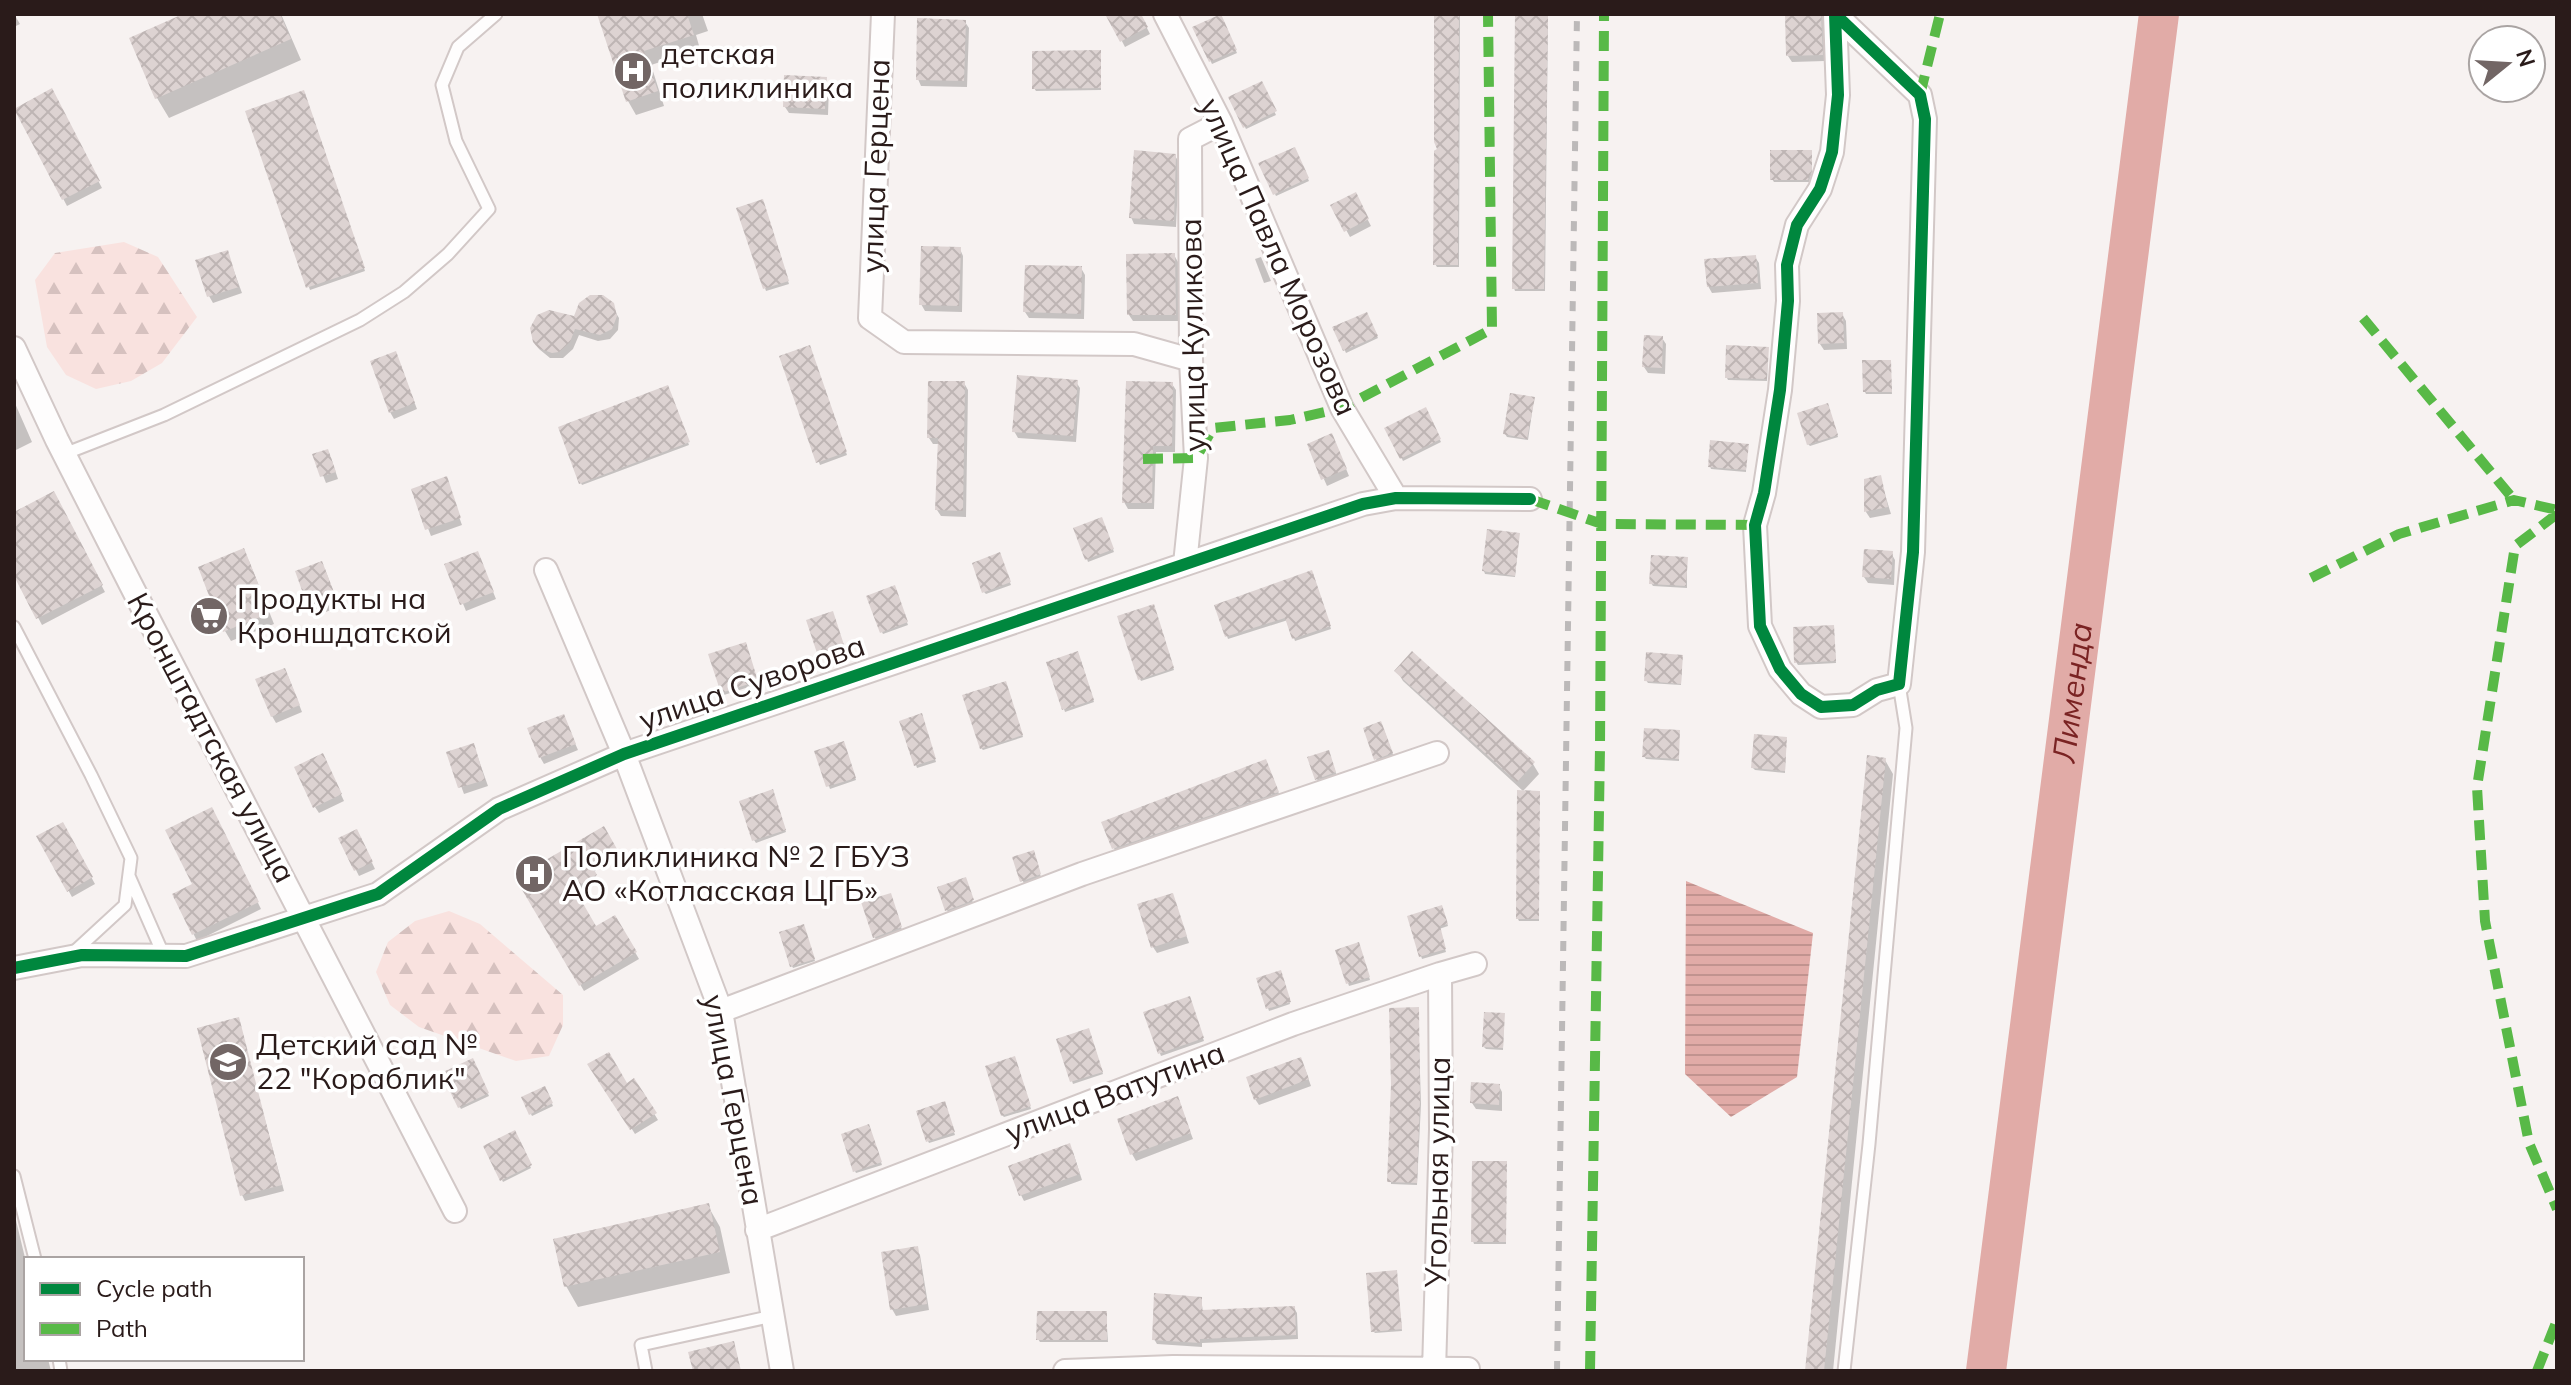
<svg xmlns="http://www.w3.org/2000/svg" width="2571" height="1385" font-family="Mulish,sans-serif">
	<defs>
		<pattern id="forest-firs" width="22" height="20" patternUnits="userSpaceOnUse" patternTransform="scale(2)"><rect width="22" height="20" fill="#f9e2df"/><path d="M5 1l3.5 6h-7zM16 11l3.5 6h-7z" fill="#d6c1bf"/></pattern>
		<pattern id="water-rules" width="6" height="5" patternUnits="userSpaceOnUse" patternTransform="scale(2)"><rect width="6" height="5" fill="#e1aba7"/><path d="M0 2.5h6" fill="none" stroke="#c1938f"/></pattern>
		<pattern id="building-cross-hatch" width="8" height="8" patternUnits="userSpaceOnUse" patternTransform="scale(2)"><rect width="8" height="8" fill="#ddd3d2"/><path d="M0 0l8 8M0 8l8-8" fill="none" stroke="#beb5b4"/></pattern>
	</defs>
	<rect width="100%" height="100%" fill="#f7f2f1"/>
	<!-- forest -->
	<path fill="url(#forest-firs)" d="M124 242 158 257 197 317 162 363 131 381 96 389 66 375 47 347 35 280 55 253Z
		M449 911 480 924 563 995V1025L549 1056 516 1061 419 1027 390 1005 376 972 388 942 415 921Z"/>
	<!-- water -->
	<path fill="url(#water-rules)" d="M1686 881 1813 933 1797 1077 1731 1117 1685 1074Z"/>
	<!-- shadow -->
	<path fill="#0003" d="M14 14 20 24 14 27Z
		M188 14H281L301 60 169 118 157 98Z
		M599 14H702L708 31 696 35 700 49 651 65 664 106 636 115 628 101Z
		M1121 14H1140L1150 34 1125 47 1111 20Z
		M1436 14H1460L1459 267H1437L1435 264 1440 150 1436 142Z
		M1517 14H1548L1545 291H1515L1514 288Z
		M1787 14H1824L1825 61 1792 62 1788 56Z
		M1220 16 1237 53 1212 64 1195 28Z
		M965 22 969 28 967 87 921 86 918 79Z
		M1101 55V90L1036 91 1034 88Z
		M825 79 829 86 828 115 789 113 785 107Z
		M1261 84 1276 115 1246 129 1231 98Z
		M51 91 102 188 67 206 16 109Z
		M305 95 365 271 310 290 247 112Z
		M1294 149 1309 181 1276 196 1261 164Z
		M1811 152 1812 172 1809 182H1774L1772 179Z
		M1175 156 1179 162 1176 227 1134 224 1131 217Z
		M1355 195 1371 226 1350 237 1333 206Z
		M763 204 789 284 766 291 739 209Z
		M960 249 963 256 962 312 925 311 921 304Z
		M227 252 242 293 213 303 209 296Z
		M1174 255 1178 262 1179 321H1133L1129 315Z
		M1261 257 1271 281 1264 283 1255 259Z
		M1755 257 1759 263 1761 289 1712 293 1708 286Z
		M1081 268 1085 275 1084 319 1029 318 1025 312Z
		M608 300 619 318 618 330 610 339 598 341 579 335 573 349 563 358H550L539 349 535 342Z
		M1366 314 1378 338 1346 353 1335 328Z
		M1842 314 1846 321 1847 349 1824 350 1820 344Z
		M1662 338 1666 344 1665 374 1648 373 1644 367Z
		M1768 349 1767 381 1728 380 1727 378Z
		M810 350 847 455 820 465 781 357Z
		M398 360 417 409 394 419 390 412Z
		M1890 362 1892 394H1866L1865 392Z
		M1076 382 1080 388 1076 442 1018 438 1014 431Z
		M964 383 968 390 966 517 941 516 937 510 940 444H933L929 438Z
		M1172 384 1176 390 1175 452H1156L1154 509H1128L1124 502Z
		M669 390 689 445 582 485 581 483Z
		M1534 399 1528 440 1507 437 1505 434Z
		M14 401 32 442 14 451Z
		M1829 408 1838 437 1810 446 1808 444Z
		M1425 410 1441 442 1403 461 1387 428Z
		M1335 442 1349 476 1327 486 1309 445Z
		M1747 446 1746 472 1711 469 1710 466Z
		M315 455 331 458 338 479 326 483Z
		M1880 478 1891 514 1870 518 1866 512V481Z
		M447 483 462 525 431 536 413 490Z
		M53 494 105 592 42 625 14 572V514Z
		M1102 522 1114 552 1088 562 1087 559Z
		M1519 535 1515 577 1485 574 1484 571Z
		M1891 553 1895 560 1894 585 1868 583 1864 577Z
		M1000 557 1011 585 986 594 984 592Z
		M1687 559V588L1653 586 1651 583Z
		M480 560 496 599 466 611 447 565Z
		M249 561 274 624 231 641 225 631Z
		M325 569 339 607 315 616 297 572Z
		M1313 574 1331 629 1295 641 1288 620 1228 639 1217 606Z
		M895 590 908 625 883 634 882 632Z
		M1154 609 1174 670 1141 681 1140 679Z
		M833 616 844 650 821 658 820 655Z
		M1833 627 1836 663 1798 665 1796 662Z
		M746 647 758 684 724 695 711 655Z
		M1079 656 1094 702 1065 712 1064 709Z
		M1682 657 1681 685 1648 683 1646 680Z
		M1397 671 1533 764 1539 774 1523 791 1403 681Z
		M288 676 302 712 276 723 272 716Z
		M1006 686 1023 737 983 750 981 748Z
		M922 718 936 762 917 768 916 765Z
		M566 723 578 750 544 764 540 757Z
		M1384 730 1395 760 1380 765 1376 759Z
		M1679 732V761L1646 759 1644 756Z
		M1786 739 1785 773 1755 770 1753 768Z
		M845 746 856 780 830 789 817 752Z
		M476 752 488 786 464 794 449 753Z
		M1331 759 1338 779 1320 785 1317 779Z
		M1885 760 1893 774 1833 1371H1807Z
		M326 762 344 801 319 813 315 807Z
		M1269 768 1281 799 1117 855 1114 848Z
		M1539 792V921H1519L1518 919Z
		M773 794 786 832 756 843 754 840Z
		M215 816 261 909 197 941 174 895 194 885Z
		M62 824 95 884 72 897 39 837Z
		M603 829 619 856 593 872 599 882 576 896 596 929 615 918 639 959 584 991 518 879Z
		M360 838 375 869 359 876 356 870Z
		M1034 855 1041 877 1024 884 1015 859Z
		M966 882 973 903 948 912 947 910Z
		M1172 895 1189 943 1157 953 1153 947Z
		M891 897 902 930 876 940 863 904Z
		M1443 910 1448 926 1439 929 1446 952 1422 959 1409 917Z
		M804 929 815 961 793 968 792 966Z
		M1360 947 1370 980 1349 986 1337 951Z
		M1281 975 1290 1004 1269 1011 1268 1008Z
		M1190 1001 1204 1041 1161 1056 1145 1013Z
		M1418 1009 1421 1104 1417 1185 1391 1184V1010Z
		M1504 1015 1503 1050 1486 1049 1484 1047Z
		M238 1019 284 1191 245 1201 242 1195Z
		M1090 1033 1103 1074 1073 1084 1072 1081Z
		M472 1060 489 1096 461 1109 443 1074Z
		M1016 1061 1031 1109 1004 1117 1002 1115Z
		M1304 1066 1311 1086 1259 1105 1255 1099Z
		M634 1081 658 1120 635 1134 603 1083 626 1085Z
		M1499 1086 1502 1092V1111L1476 1109 1472 1103Z
		M545 1089 553 1106 532 1116 523 1098Z
		M1180 1105 1193 1139 1136 1161 1132 1154Z
		M945 1106 955 1135 929 1143 928 1141Z
		M870 1129 882 1165 856 1173 855 1171Z
		M514 1133 531 1168 503 1182 486 1147Z
		M1073 1152 1082 1180 1024 1201 1021 1195Z
		M1506 1163V1244H1474L1473 1241Z
		M708 1206 720 1227 730 1273 578 1307 566 1286Z
		M14 1212 26 1262V1359H48L51 1371H14Z
		M916 1249 920 1255 929 1310 896 1316 892 1309Z
		M1396 1272 1402 1331 1375 1333 1373 1331Z
		M1201 1298 1203 1312 1294 1308 1297 1313 1298 1339 1202 1343V1347L1157 1344 1154 1339Z
		M1106 1313 1108 1342H1040L1038 1339Z"/>
	<g fill="none" stroke-linecap="round" stroke-linejoin="round">
		<!-- river -->
		<path stroke="#e1aba7" stroke-width="40" id="s1" d="M1986 1371 2159 14"/>
	</g>
	<!-- building -->
	<path fill="url(#building-cross-hatch)" d="M183 14H280L291 39 155 99 129 38Z
		M597 14H687L694 35 644 51 658 91 626 102Z
		M1105 14H1141L1148 27 1120 42Z
		M1221 14 1237 50 1209 62 1192 27Z
		M1515 14H1548L1544 289H1512Z
		M1785 14H1821L1823 55 1786 56Z
		M1434 15H1459L1458 265H1433L1434 151 1437 149 1434 142Z
		M917 18 966 20 964 81 916 80Z
		M1101 50V88L1032 89V51Z
		M784 75 827 77 825 109 783 107Z
		M1262 81 1277 111 1243 128 1228 97Z
		M52 88 100 181 62 200 14 109Z
		M304 90 365 268 306 288 245 111Z
		M1295 147 1309 178 1273 195 1258 163Z
		M1134 150 1176 154 1174 221 1129 218Z
		M1770 150H1812V169L1808 180H1770Z
		M1356 192 1369 219 1344 232 1330 205Z
		M763 199 789 281 763 289 736 208Z
		M921 246 961 247 959 306 919 305Z
		M228 250 239 287 207 297 195 260Z
		M1175 253 1176 315H1127L1126 254Z
		M1756 255 1758 283 1707 287 1704 259Z
		M1025 265 1082 266 1081 314 1023 312Z
		M590 295H603L614 303 617 316 612 329 600 335 575 329 570 342 559 352 552 353 538 348 533 342 530 328 537 315 549 310 574 316 579 303Z
		M1367 312 1378 336 1343 351 1332 327Z
		M1843 312 1844 343 1818 344 1817 313Z
		M1644 335 1663 336 1662 368 1642 367Z
		M810 345 847 452 816 463 779 356Z
		M1726 345 1769 347 1767 379 1725 378Z
		M396 351 415 403 389 413 370 361Z
		M1862 360H1891L1892 392H1863Z
		M1017 375 1078 380 1073 436 1012 432Z
		M928 381H965L963 511 935 510 938 438H927Z
		M1126 381 1173 382 1172 446H1153L1152 503H1122Z
		M668 385 690 442 579 484 558 427Z
		M1510 393 1535 397 1527 439 1503 434Z
		M1828 403 1838 435 1807 445 1797 413Z
		M1426 407 1441 439 1400 459 1384 428Z
		M1332 433 1347 469 1321 480 1307 444Z
		M1710 440 1749 444 1746 470 1708 467Z
		M328 449 336 472 320 477 312 454Z
		M1881 475 1888 507 1864 512V479Z
		M447 476 461 518 425 530 411 489Z
		M54 491 103 585 36 619 14 576V512Z
		M1102 517 1114 549 1085 560 1073 528Z
		M1487 529 1520 533 1515 576 1482 571Z
		M244 548 270 613 223 632 198 567Z
		M1864 549 1893 551 1891 579 1862 577Z
		M478 551 494 592 460 605 444 564Z
		M1000 552 1011 582 982 593 972 563Z
		M1651 555 1688 557 1686 586 1649 584Z
		M322 561 337 600 309 610 295 571Z
		M1312 570 1331 626 1292 639 1285 618 1225 637 1214 605Z
		M895 585 908 622 880 633 866 596Z
		M1154 604 1174 668 1138 680 1117 616Z
		M833 611 845 648 818 656 806 620Z
		M1834 625 1836 661 1794 663 1793 627Z
		M746 642 758 681 721 693 708 654Z
		M1078 651 1094 700 1062 710 1046 662Z
		M1412 651 1535 762 1517 782 1394 671Z
		M1646 652 1683 655 1681 684 1644 681Z
		M285 668 300 705 271 717 255 679Z
		M1006 681 1023 735 980 749 962 695Z
		M922 713 936 759 914 766 899 721Z
		M564 714 576 744 539 758 527 728Z
		M1381 721 1393 753 1374 760 1363 728Z
		M1644 728 1680 730 1679 759 1642 757Z
		M1754 734 1787 737 1785 771 1751 768Z
		M844 741 856 778 826 787 814 751Z
		M474 743 485 780 458 788 446 752Z
		M1329 750 1336 772 1315 780 1307 757Z
		M323 753 342 794 313 808 294 767Z
		M1867 755 1886 758 1824 1371H1805Z
		M1266 759 1279 792 1112 849 1101 822Z
		M773 789 786 830 752 841 739 801Z
		M1517 790 1540 791 1539 919H1516Z
		M212 807 259 902 192 935 172 894 192 884 165 830Z
		M63 822 93 877 67 892 36 836Z
		M604 826 617 849 591 864 597 875 574 888 596 926 615 915 637 952 579 986 515 878Z
		M357 829 373 862 354 871 338 838Z
		M1034 850 1041 874 1020 882 1012 857Z
		M966 877 974 900 945 911 937 887Z
		M891 893 902 927 873 938 861 902Z
		M1173 893 1187 936 1151 948 1137 904Z
		M1442 905 1448 924 1440 926 1446 949 1419 957 1407 916Z
		M804 924 815 959 790 967 779 932Z
		M1359 942 1370 977 1346 984 1335 950Z
		M1281 970 1291 1002 1266 1009 1256 978Z
		M1190 996 1204 1038 1158 1054 1143 1012Z
		M1419 1007 1420 1100 1417 1183 1387 1182 1391 1085 1389 1008Z
		M1484 1012 1505 1013 1503 1048 1482 1047Z
		M239 1017 282 1185 240 1196 197 1028Z
		M1089 1028 1103 1072 1070 1082 1056 1039Z
		M609 1052 627 1083 634 1078 657 1113 630 1130 587 1064Z
		M1015 1056 1031 1106 1001 1116 985 1066Z
		M1301 1057 1309 1079 1254 1100 1246 1077Z
		M473 1058 489 1093 458 1108 441 1073Z
		M1471 1082 1500 1084 1499 1105 1470 1103Z
		M545 1086 553 1103 529 1115 521 1097Z
		M1178 1096 1191 1133 1130 1155 1117 1119Z
		M945 1101 955 1132 926 1142 916 1111Z
		M869 1124 882 1162 853 1172 841 1134Z
		M515 1130 532 1165 500 1181 483 1146Z
		M1070 1143 1080 1174 1019 1196 1008 1166Z
		M1472 1161H1507L1506 1242H1471Z
		M709 1203 720 1252 564 1287 553 1239Z
		M918 1246 927 1304 890 1310 881 1252Z
		M1397 1270 1402 1329 1371 1332 1366 1273Z
		M1154 1293 1202 1297V1310L1295 1306 1296 1335 1200 1339V1343L1152 1340Z
		M1037 1311H1107V1340H1036Z
		M734 1341 741 1371H693L688 1352Z"/>
	<g fill="none" stroke-linecap="round" stroke-linejoin="round">
		<defs>
			<path id="lane" d="M64 454 164 415 360 320 404 292 448 254 489 209 456 141 442 85 458 47 496 14
				M14 627 91 775 131 858 125 905 74 952
				M129 876 164 956
				M14 1176 35 1259
				M59 1359 61 1371
				M646 1371 641 1345 773 1316
				M1844 1371 1869 1144 1906 728 1899 684"/>
			<path id="street" d="M883 14 870 318 904 342 1134 344 1191 360
				M1165 14 1221 123 1342 408 1396 498
				M1835 14 1920 95 1925 119 1913 552 1899 684 1877 690 1853 705 1821 707 1801 694 1780 669 1760 626 1755 525 1764 493 1780 390 1788 301 1787 265 1797 225 1820 189 1832 152 1838 95Z
				M14 348 57 440 134 591 455 1211
				M1185 564 1196 458 1191 360 1190 139 1221 123
				M546 570 624 754 721 1011 782 1371
				M14 968 82 955 186 956 378 894 499 809 624 754 1363 504 1396 498 1530 499
				M721 1011 1082 874 1437 753
				M757 1230 1293 1024 1440 974 1475 964
				M1065 1371 1173 1367 1468 1369
				M1434 1371 1441 1129 1440 974"/>
		</defs>
		<!-- lane casing -->
		<use href="#lane" stroke="#d2c8c7" stroke-width="15"/>
		<!-- street casing -->
		<use href="#street" stroke="#d2c8c7" stroke-width="26"/>
		<!-- lane -->
		<use href="#lane" stroke="#fefdfd" stroke-width="11"/>
		<!-- street -->
		<use href="#street" stroke="#fefdfd" stroke-width="22"/>
		<!-- rail -->
		<path stroke="#bcb9b9" stroke-width="6" stroke-dasharray="10 10" stroke-linecap="butt" d="M1557 1371 1577 14"/>
		<!-- quiet -->
		<path stroke="#58b947" stroke-width="10" stroke-dasharray="20 10" stroke-linecap="butt" d="M1920 95 1940 14
			M2363 318 2514 500
			M1143 459 1196 458 1213 428 1290 420 1342 408 1492 329 1488 14
			M1530 499 1602 524 1755 525
			M2557 514 2515 546 2477 787 2485 921 2529 1143 2557 1209
			M2311 578 2399 534 2514 500 2557 510
			M1590 1371 1600 748 1604 14
			M2537 1371 2557 1320"/>
		<defs>
			<path id="cycleway" d="M1835 14 1920 95 1925 119 1913 552 1899 684 1877 690 1853 705 1821 707 1801 694 1780 669 1760 626 1755 525 1764 493 1780 390 1788 301 1787 265 1797 225 1820 189 1832 152 1838 95Z
				M14 968 82 955 186 956 378 894 499 809 624 754 1363 504 1396 498 1530 499"/>
		</defs>
		<!-- cycleway casing -->
		<use href="#cycleway" stroke="#fff" stroke-width="17"/>
		<!-- cycleway -->
		<use href="#cycleway" stroke="#00873e" stroke-width="12"/>
	</g>
	<!-- icons -->
	<defs>
		<symbol id="hospital-disc" viewBox="-11 -11 22 22"><circle r="9.5" fill="#726665" stroke="#fff"/><path d="M-5-5h3v3.5h4V-5h3V5h-3V1.5h-4V5h-3Z" fill="#fff"/></symbol>
		<symbol id="supermarket-disc" viewBox="-11 -11 22 22"><circle r="9.5" fill="#726665" stroke="#fff"/><path d="M-6-5.5h2.5l.6 2H6L4.5 2H-2.5L-4.4-4H-6ZM-1.5 3.2a1.3 1.3 0 1 0 .1 0ZM3 3.2a1.3 1.3 0 1 0 .1 0Z" fill="#fff"/></symbol>
		<symbol id="school-disc" viewBox="-11 -11 22 22"><circle r="9.5" fill="#726665" stroke="#fff"/><path d="M0-5L7-2L0 1L-7-2ZM-4 1L0 2.5L4 1V4Q0 6-4 4Z" fill="#fff"/></symbol>
	</defs>
	<g fill-rule="evenodd">
		<use href="#hospital-disc" x="611" y="49" width="44" height="44"/>
		<use href="#supermarket-disc" x="187" y="594" width="44" height="44"/>
		<use href="#hospital-disc" x="512" y="852" width="44" height="44"/>
		<use href="#school-disc" x="206" y="1040" width="44" height="44"/>
	</g>
	<g text-anchor="middle" stroke-width="7" stroke-linejoin="round" paint-order="stroke">
		<!-- poi labels -->
		<g font-size="30" fill="#2a1b1a" stroke="#fff" text-anchor="start">
			<text x="661" y="64">детская<tspan x="661" dy="34">поликлиника</tspan></text>
			<text x="237" y="609">Продукты на<tspan x="237" dy="34">Кроншдатской</tspan></text>
			<text x="562" y="867">Поликлиника № 2 ГБУЗ<tspan x="562" dy="34">АО «Котласская ЦГБ»</tspan></text>
			<text x="256" y="1055">Детский сад №<tspan x="256" dy="34">22 "Кораблик"</tspan></text>
		</g>
		<!-- street labels -->
		<g font-size="30" fill="#2a1b1a" stroke="#fff">
			<text transform="translate(876 166) rotate(-88)" y="10">улица Герцена</text>
			<text transform="translate(1278 257) rotate(66)" y="10">улица Павла Морозова</text>
			<text transform="translate(1193 335) rotate(-91)" y="10">улица Куликова</text>
			<text transform="translate(752 683) rotate(-19)" y="10">улица Суворова</text>
			<text transform="translate(211 738) rotate(62)" y="10">Кронштадтская улица</text>
			<text transform="translate(1115 1093) rotate(-21)" y="10">улица Ватутина</text>
			<text transform="translate(733 1100) rotate(79)" y="10">улица Герцена</text>
			<text transform="translate(1438 1172) rotate(-89)" y="10">Угольная улица</text>
		</g>
		<!-- water labels -->
		<g font-size="32" font-style="italic" fill="#7a2323" stroke="#fff">
			<text dy="11" stroke="none"><textPath href="#s1" startOffset="684">Лименда</textPath></text>
		</g>
	</g>
	<!-- border -->
	<rect width="2571" height="1385" fill="none" stroke="#2a1b1a" stroke-width="32"/>
	<!-- legend -->
	<rect x="24" y="1257" width="280" height="104" fill="#ffffff" stroke="#aaa4a3" stroke-width="2"/>
	<rect x="40" y="1283" width="40" height="12" fill="#00873e" stroke="#aaa4a3" stroke-width="2"/>
	<text x="96" y="1297" font-size="24" fill="#2a1b1a">Cycle path</text>
	<rect x="40" y="1323" width="40" height="12" fill="#58b947" stroke="#aaa4a3" stroke-width="2"/>
	<text x="96" y="1337" font-size="24" fill="#2a1b1a">Path</text>
	<!-- north arrow -->
	<g transform="translate(2507 64) rotate(72)"><circle r="38" fill="#ffffff" stroke="#aaa4a3" stroke-width="2"/>
	<path d="M0-6L14 30L0 20L-14 30Z" fill="#726665"/>
	<text y="-12" font-size="22" font-weight="bold" text-anchor="middle" fill="#2a1b1a">N</text>
	</g>
</svg>
